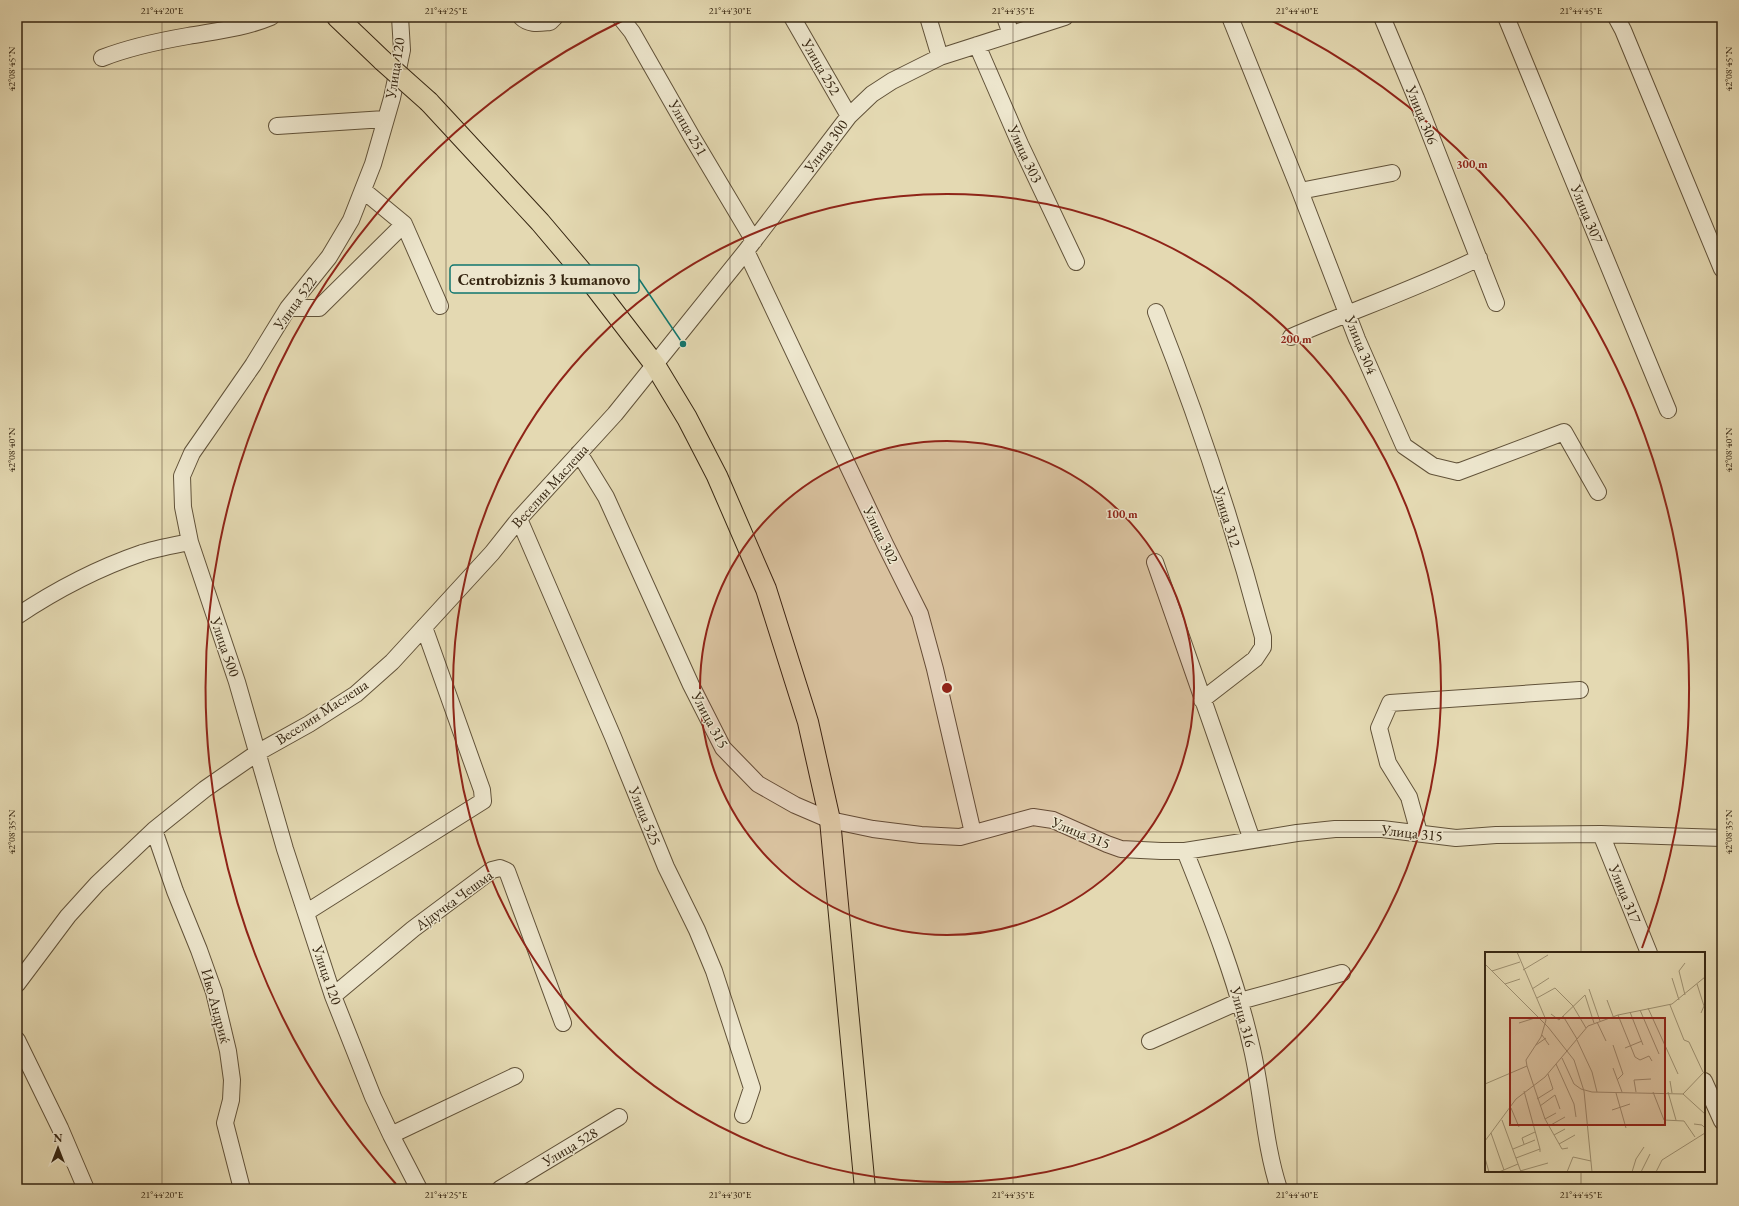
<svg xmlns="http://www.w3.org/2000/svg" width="1739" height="1206" font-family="'EB Garamond',serif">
	<rect width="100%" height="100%" fill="#e4d9b2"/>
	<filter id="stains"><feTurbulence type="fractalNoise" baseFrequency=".005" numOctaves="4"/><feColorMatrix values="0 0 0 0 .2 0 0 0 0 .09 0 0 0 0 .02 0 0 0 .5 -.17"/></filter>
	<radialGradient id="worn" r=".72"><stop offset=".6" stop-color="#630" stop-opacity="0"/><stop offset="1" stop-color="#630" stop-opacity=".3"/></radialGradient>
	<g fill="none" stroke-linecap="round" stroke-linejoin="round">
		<defs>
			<path id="minor" d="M400 17 402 50 392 98 373 164 351 220 329 257 288 308 253 365 192 453 182 476 183 507 190 542 237 682 285 849 333 996 373 1097 391 1135 419 1189
				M521 17C529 25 539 23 550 22L555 17
				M620 17 632 32 692 137 754 241
				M792 17 849 116
				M928 17 940 57
				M1005 17 1011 34
				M1230 17 1300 191 1357 339 1404 446 1433 466 1458 472 1564 432 1598 492
				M1382 17 1416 98 1496 303
				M1506 17 1668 410
				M1616 17 1623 30 1722 269
				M977 45 1020 144 1076 262
				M102 58C130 47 159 41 188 36 216 31 245 28 271 17
				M277 126 385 119
				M364 191 404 224 440 306
				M1300 191 1392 173
				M746 251 885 544 920 614 935 669 973 833
				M288 308H319L404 224
				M1156 312C1198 418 1234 527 1263 637V647L1255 659 1202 700
				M1291 337C1354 310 1418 288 1479 258
				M579 453 606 497 691 685 723 748 758 784 795 805 830 820 873 829 921 835 960 837 1033 817 1053 820 1107 844 1121 849 1161 851H1185L1297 833 1335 829H1382L1456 838 1496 835 1601 834 1722 838
				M519 519 613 737 666 867 697 930 714 971 752 1088 743 1115
				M1155 562 1252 840
				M17 616C56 590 98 568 142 553 158 548 174 545 190 542
				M154 830 175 891 199 950 214 992 228 1051 232 1080 231 1100 225 1123 242 1189
				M1419 833 1409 797 1388 763 1379 728 1390 703 1580 690
				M1601 834 1649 953
				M1185 851C1211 916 1237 981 1252 1049 1263 1096 1264 1143 1279 1189
				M307 912 483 801 482 790 424 627
				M17 984 68 916 97 884 154 830 205 789 257 753 309 724 356 694 392 662 492 553 519 519 615 414 746 251 849 116 872 94 892 81 940 57 1065 17
				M333 996 413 929 492 870 500 868 507 871 563 1023
				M17 1040 60 1128 86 1189
				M1150 1041 1240 1001 1342 973
				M1704 1081 1722 1121
				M391 1135 515 1076
				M500 1189 619 1117"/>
			<path id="major" d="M337 17 383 61
				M429 102 540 222 595 287 655 365 687 418 717 476 766 589 808 722 830 820 865 1189"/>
		</defs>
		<!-- minor casing -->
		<use href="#minor" stroke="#615239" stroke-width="18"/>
		<!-- major casing -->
		<use href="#major" stroke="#352511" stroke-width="22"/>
		<!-- minor -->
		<use href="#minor" stroke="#ede6cd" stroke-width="16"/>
		<!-- major -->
		<use href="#major" stroke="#e4d9b2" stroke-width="20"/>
		<defs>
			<path id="major-bridge" d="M383 61 429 102"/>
		</defs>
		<!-- major-bridge casing -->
		<use href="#major-bridge" stroke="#352511" stroke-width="22" stroke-linecap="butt"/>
		<!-- major-bridge -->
		<use href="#major-bridge" stroke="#e4d9b2" stroke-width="20"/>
	</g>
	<!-- ticks -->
	<path fill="none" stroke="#352511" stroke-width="1" stroke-opacity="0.45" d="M162 17V1189M446 17V1189M730 17V1189M1013 17V1189M1297 17V1189M1581 17V953M17 69H1722M17 450H1722M17 832H1722M1581 1171V1189"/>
	<!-- distance rings -->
	<circle cx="947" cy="688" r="247" fill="#8f2418" fill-opacity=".12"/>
	<g fill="none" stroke="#8f2418" stroke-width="2">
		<circle cx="947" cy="688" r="247"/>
		<circle cx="947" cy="688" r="494"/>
		<path d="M396 1184A742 742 0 0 1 628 18M1266 18A742 742 0 0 1 1642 948"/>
	</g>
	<g text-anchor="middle" stroke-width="3" stroke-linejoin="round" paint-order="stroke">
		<!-- street labels -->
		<g font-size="15" fill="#352511" stroke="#ede6cd">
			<text transform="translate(821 67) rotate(60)" y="5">Улица 252</text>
			<text transform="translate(395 68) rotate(-81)" y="5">Улица 120</text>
			<text transform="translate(1422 115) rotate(68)" y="5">Улица 306</text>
			<text transform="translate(688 128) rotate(60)" y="5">Улица 251</text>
			<text transform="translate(826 146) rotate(-53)" y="5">Улица 300</text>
			<text transform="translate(1025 154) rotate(65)" y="5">Улица 303</text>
			<text transform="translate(1587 214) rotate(68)" y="5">Улица 307</text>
			<text transform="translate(295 303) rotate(-54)" y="5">Улица 522</text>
			<text transform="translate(1361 345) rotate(68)" y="5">Улица 304</text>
			<text transform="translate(550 486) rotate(-48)" y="5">Веселин Маслеша</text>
			<text transform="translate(1227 517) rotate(73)" y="5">Улица 312</text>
			<text transform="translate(881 535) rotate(64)" y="5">Улица 302</text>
			<text transform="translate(225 647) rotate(71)" y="5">Улица 500</text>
			<text transform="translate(322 712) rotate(-33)" y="5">Веселин Маслеша</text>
			<text transform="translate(710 720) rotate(62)" y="5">Улица 315</text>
			<text transform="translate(645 816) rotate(68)" y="5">Улица 525</text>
			<text transform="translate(1081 833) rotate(22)" y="5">Улица 315</text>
			<text transform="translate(1412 833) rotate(6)" y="5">Улица 315</text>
			<text transform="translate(1625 894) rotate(68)" y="5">Улица 317</text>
			<text transform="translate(454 900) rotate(-36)" y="5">Ајдучка Чешма</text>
			<text transform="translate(327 975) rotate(71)" y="5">Улица 120</text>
			<text transform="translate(216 1006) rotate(75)" y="5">Иво Андриќ</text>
			<text transform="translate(1243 1017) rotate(75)" y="5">Улица 316</text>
			<text transform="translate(570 1147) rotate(-31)" y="5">Улица 528</text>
		</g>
	</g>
	<!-- overview -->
	<g transform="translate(1485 952)">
		<rect width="220" height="220" fill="#e4d9b2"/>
		<path fill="none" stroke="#9e9172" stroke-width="1" d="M32 0 61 68 56 85 41 108 42 114 60 167 77 197 83 196M200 11 194 19 200 43M0 12 63 75 89 108 99 139 107 220M38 18 63 3M7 19 35 10M187 26 194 48M20 32 35 27M212 32 219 54 216 61M47 37 64 26M104 37 115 69M52 46 70 36 88 54 101 76M122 48 128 64M185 53 199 88 204 90 218 120M163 56 193 122M155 58 174 102M145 60 158 93M66 62 74 68 100 43 109 71M133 63 150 105 155 108 164 104 167 109M78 64 92 87M112 70 121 89M34 71 53 65M57 83 64 93M92 88 107 120 112 140M51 93 61 86M128 93 138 122 132 128M140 96 157 89M77 106 89 132 96 137 107 140 198 142 220 119M71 112 89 152 91 165M128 116 137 140M185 129 187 141M0 132 42 114M39 139 55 197M151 140 149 128 166 127M168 140 179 168 199 169 210 185M183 140 191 168M131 141 141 176M198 142 220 162M52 147 68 137 63 122M55 154 70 143 75 157M26 156 34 175M127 158 145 152M60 167 71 161M17 168 36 220M209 172 217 173 220 176M64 174 80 165M6 181 19 218M69 183 80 177M0 189 31 147 60 125 103 74 133 63 187 52 220 25M39 192 37 186 50 180M74 192 90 183M28 197 50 188M0 206 4 220M31 206 55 197V200M35 219 63 211M14 220 33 212M82 220 88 205 106 209M147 220 151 207 159 195M156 220 165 202M171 220 177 208 220 181"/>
		<path fill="#8f2418" fill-opacity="0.15" stroke="#8f2418" stroke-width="2" d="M25 66H180V173H25Z"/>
		<rect width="220" height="220" fill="none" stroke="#352511" stroke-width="2"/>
	</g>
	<circle cx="947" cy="688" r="6" fill="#8f2418" stroke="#ede6cd" stroke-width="2"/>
	<g font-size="12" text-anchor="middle" font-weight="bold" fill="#8f2418" stroke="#ede6cd" stroke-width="3" stroke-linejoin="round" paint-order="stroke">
		<text x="1472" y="168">300 m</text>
		<text x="1296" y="343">200 m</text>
		<text x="1122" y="518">100 m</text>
	</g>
	<!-- callouts -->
	<path fill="none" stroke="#0f766e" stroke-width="1.5" d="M683 344L639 279"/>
	<circle fill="#0f766e" stroke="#ede6cd" stroke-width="1.5" cx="683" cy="344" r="4"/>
	<rect fill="#ede6cd" stroke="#0f766e" stroke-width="1.5" x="450" y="265" width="189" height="28" rx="4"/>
	<g font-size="16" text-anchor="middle" font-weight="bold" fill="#352511">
		<text x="544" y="285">Centrobiznis 3 kumanovo</text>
	</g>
	<!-- margin -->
	<rect width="1739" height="1206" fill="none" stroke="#e4d9b2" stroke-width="44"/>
	<!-- north arrow -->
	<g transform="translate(58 1148)" stroke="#ede6cd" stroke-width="3" paint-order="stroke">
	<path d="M0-3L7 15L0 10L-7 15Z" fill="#352511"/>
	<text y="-6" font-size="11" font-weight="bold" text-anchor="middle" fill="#352511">N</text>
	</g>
	<rect x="22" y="22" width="1695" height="1162" fill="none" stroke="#352511" stroke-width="1.5"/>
	<g font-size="10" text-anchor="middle" fill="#352511">
		<text x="162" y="14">21°44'20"E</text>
		<text x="446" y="14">21°44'25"E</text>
		<text x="730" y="14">21°44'30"E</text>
		<text x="1013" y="14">21°44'35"E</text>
		<text x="1297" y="14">21°44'40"E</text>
		<text x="1581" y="14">21°44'45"E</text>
		<text transform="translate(11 69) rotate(-90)" y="4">42°08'45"N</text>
		<text transform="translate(1728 69) rotate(-90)" y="4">42°08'45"N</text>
		<text transform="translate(11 450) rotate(-90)" y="4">42°08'40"N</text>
		<text transform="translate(1728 450) rotate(-90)" y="4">42°08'40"N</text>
		<text transform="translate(11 832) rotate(-90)" y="4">42°08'35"N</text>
		<text transform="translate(1728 832) rotate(-90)" y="4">42°08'35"N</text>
		<text x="162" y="1198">21°44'20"E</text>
		<text x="446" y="1198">21°44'25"E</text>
		<text x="730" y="1198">21°44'30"E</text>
		<text x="1013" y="1198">21°44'35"E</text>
		<text x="1297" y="1198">21°44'40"E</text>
		<text x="1581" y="1198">21°44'45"E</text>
	</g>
	<rect width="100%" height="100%" filter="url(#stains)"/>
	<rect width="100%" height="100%" fill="url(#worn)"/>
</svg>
